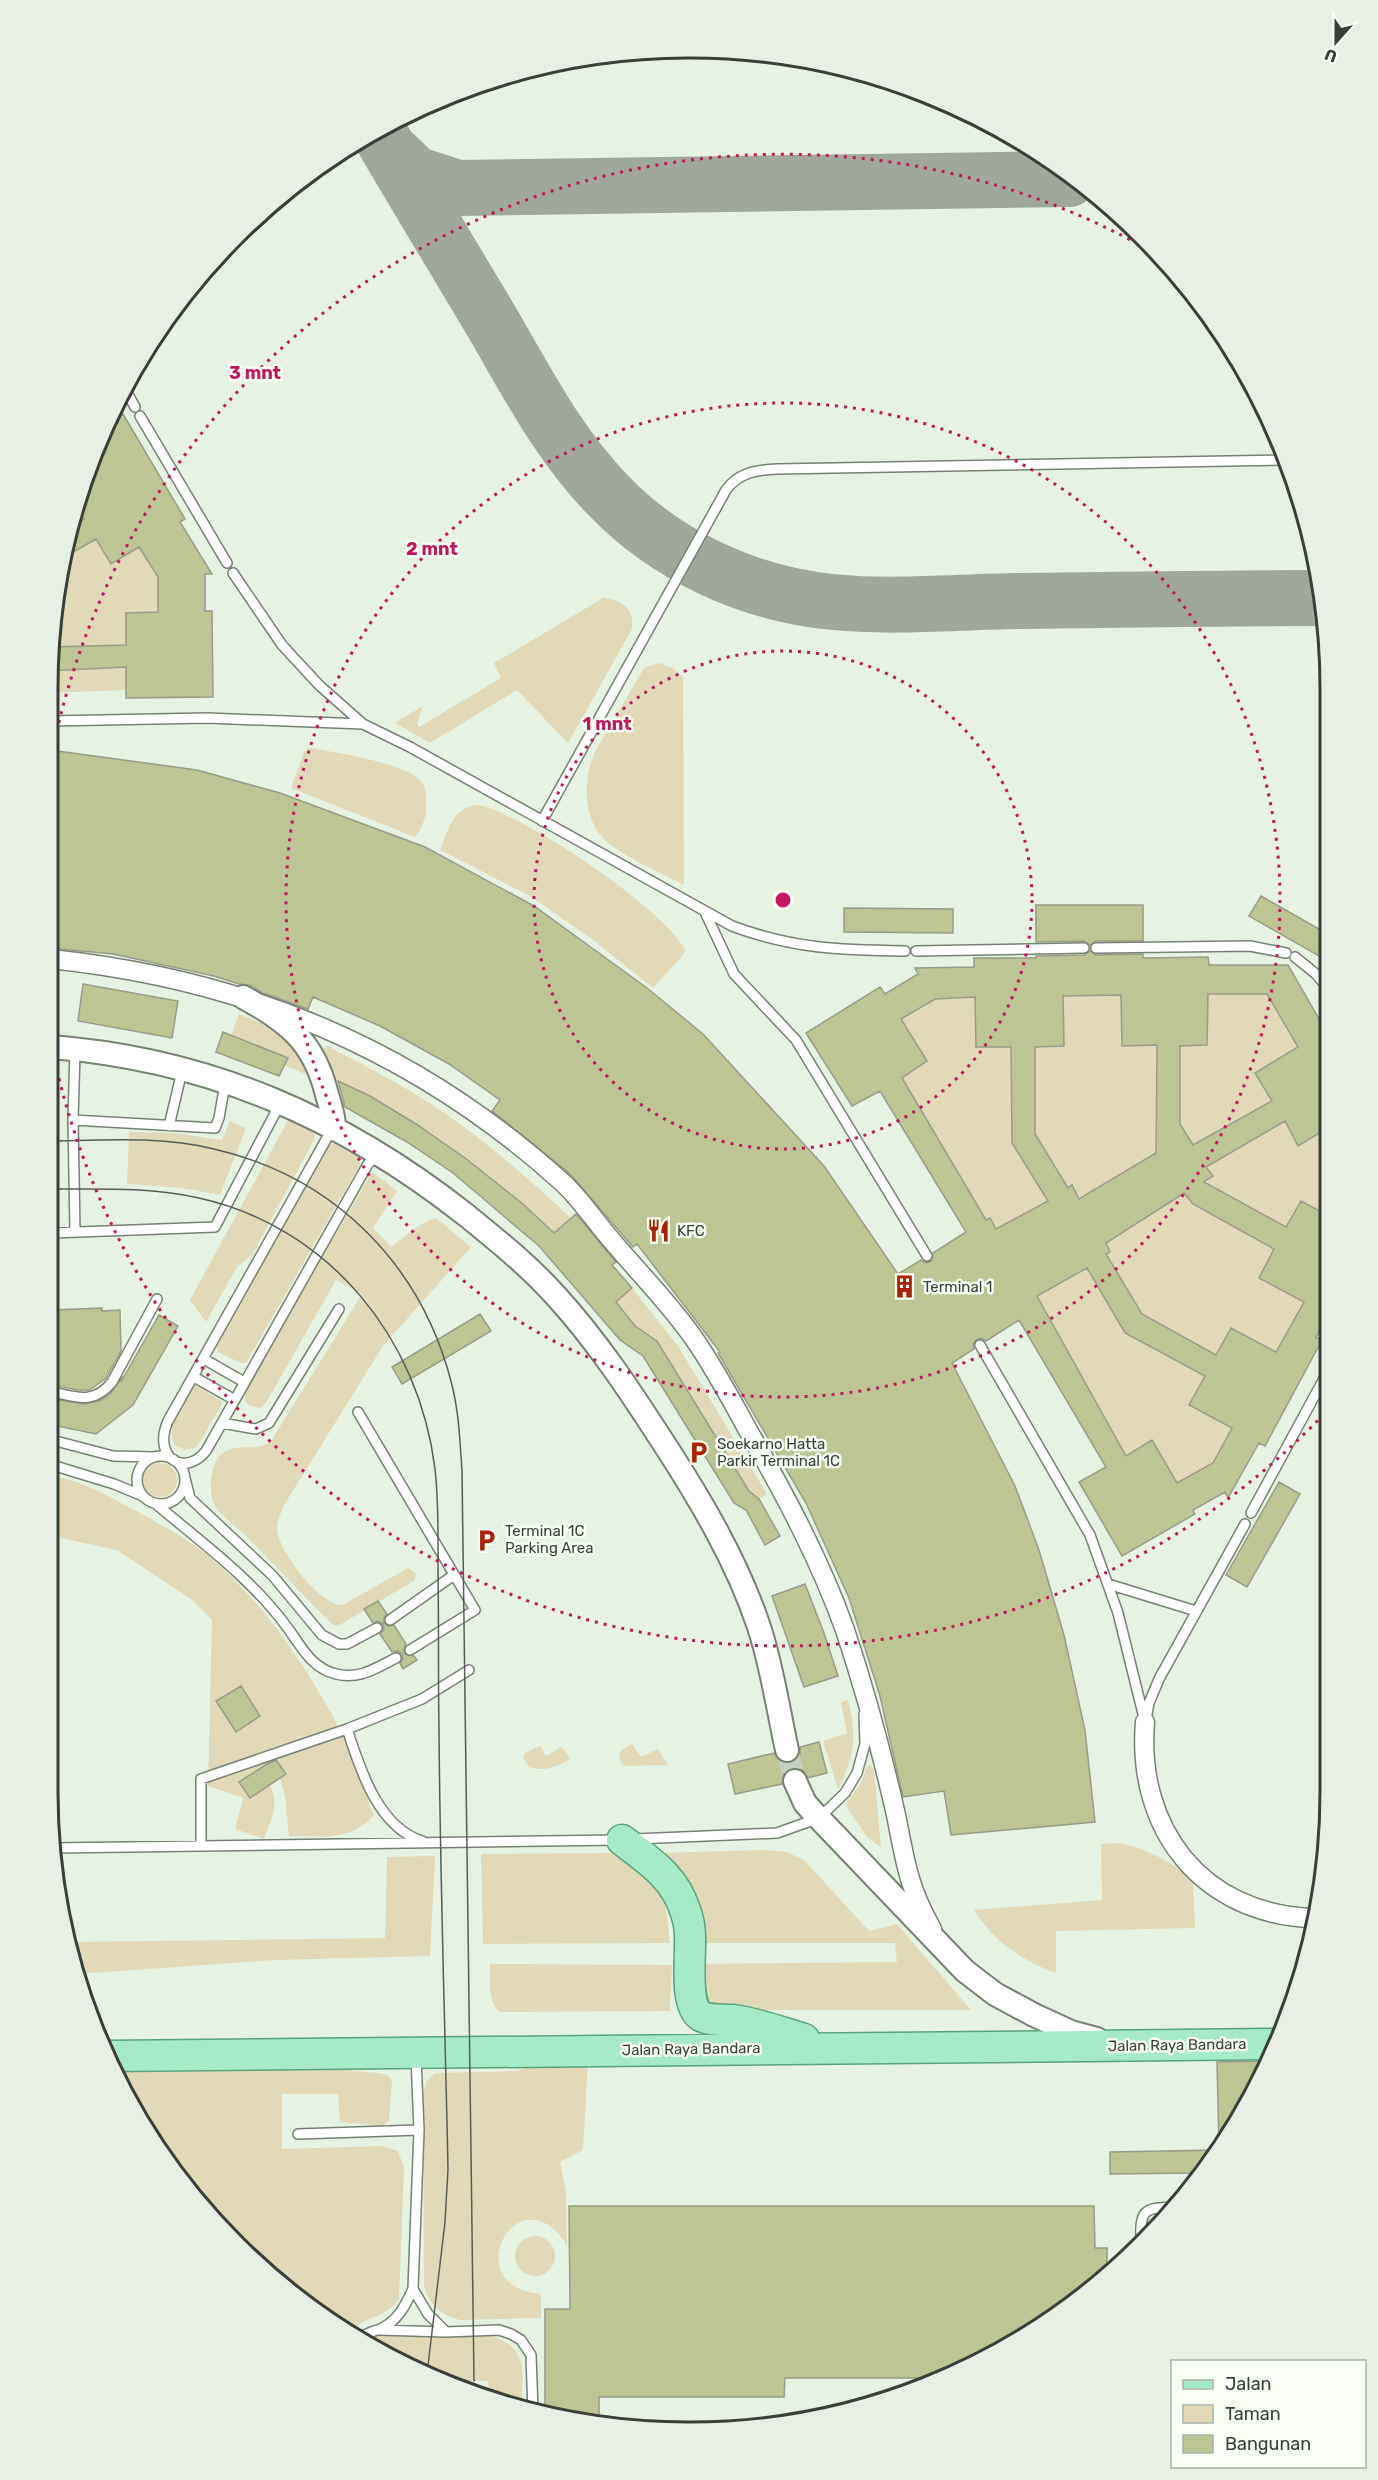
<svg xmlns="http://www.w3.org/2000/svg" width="1378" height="2480" font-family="Rubik,sans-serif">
	<rect width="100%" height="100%" fill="#e7f3e2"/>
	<!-- green -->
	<path fill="#e1d9b8" d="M96 539 111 564 139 547 158 577V612L126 613V645L49 647 68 555Z
		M603 598C622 599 635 610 632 629L568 743 517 690 430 743 395 723 423 706 417 724 419 727 501 678 494 663Z
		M659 663 673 668 683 678 684 885C663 873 618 855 603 838 582 816 583 776 596 750L644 668Z
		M126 667V690L50 693 49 671Z
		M310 748C333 752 406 763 421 781 426 788 426 795 426 803 427 817 423 826 415 837L291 788 304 752Z
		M475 805C515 807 670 913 685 950L684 954 653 988 593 940 530 896 440 850C449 830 451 810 475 805Z
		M1208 994H1267L1298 1047 1255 1073 1272 1101 1193 1145 1187 1135 1180 1132V1046L1207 1045Z
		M1121 995 1122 1046 1157 1045 1156 1142 1162 1149 1079 1199 1073 1186 1068 1188 1035 1134V1047L1064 1046 1063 996Z
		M975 997 976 1047H1011L1012 1143 1048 1201 996 1229 990 1218 986 1220 902 1078 927 1061 901 1019 935 999Z
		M239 1014 271 1027 295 1045 312 1077 284 1065 287 1057 231 1036Z
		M327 1046C365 1066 404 1085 440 1110 487 1142 529 1179 571 1218L554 1233 523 1204 465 1158 416 1124 332 1077 323 1054V1050Z
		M290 1120 314 1133 315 1138 252 1255 237 1267 206 1322 190 1300 287 1122Z
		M230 1121 246 1128 220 1195 182 1188 127 1184 129 1132 174 1133 222 1140Z
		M1285 1121 1299 1146 1326 1129 1327 1215 1301 1201 1286 1227 1210 1185 1207 1181 1213 1176 1206 1167Z
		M334 1144 359 1158 360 1164 246 1363H241L218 1352 217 1346 328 1145Z
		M372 1172 397 1191 373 1228 391 1247C405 1237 418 1223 436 1218L471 1247 383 1346 284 1505C282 1511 277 1521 277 1527 276 1549 320 1606 343 1605L408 1568 416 1573 415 1580 338 1626 333 1625C303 1595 273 1564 243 1533 234 1525 219 1514 214 1504 208 1491 211 1465 220 1455 236 1440 256 1454 271 1441L362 1294 336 1280 267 1401 261 1408 250 1406 245 1401V1390Z
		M1184 1193 1274 1249 1259 1278 1304 1302 1276 1352 1231 1328 1216 1355 1142 1314 1106 1254 1110 1251 1106 1243Z
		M1087 1268 1125 1333 1205 1376 1189 1406 1232 1428 1213 1463 1177 1483 1152 1440 1126 1456 1037 1296Z
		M632 1288 678 1346 767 1494 759 1499 749 1491 657 1341 635 1326 616 1302Z
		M195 1385 223 1402 197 1447 185 1450 175 1445 172 1439V1426Z
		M143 1480a17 17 0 1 1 34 0a17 17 0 1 1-34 0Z
		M52 1476C82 1480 110 1497 136 1511 158 1523 182 1536 202 1551 254 1592 295 1650 327 1706 346 1738 360 1781 374 1815 350 1842 322 1836 289 1836L285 1796 280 1778 285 1774 275 1759 239 1782 250 1798 270 1785C280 1807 271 1817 264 1839L235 1829 243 1798 208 1786 212 1620 191 1599 117 1550 52 1536Z
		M848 1700C857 1735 855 1756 838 1789L823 1741 847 1733 841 1702Z
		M632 1744 641 1757 658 1749 668 1765 626 1766 621 1763 619 1755 621 1750Z
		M540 1746 546 1756 562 1747 570 1759C556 1767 546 1772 529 1767L523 1758 525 1753Z
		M870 1765 874 1770 881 1847 867 1837 845 1805 859 1786 867 1767Z
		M1120 1843C1151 1851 1168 1860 1193 1879L1195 1928 1056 1931V1973C1022 1961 993 1941 974 1910L1102 1900 1101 1844Z
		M766 1850 787 1852 805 1861 869 1931 897 1924 971 2010H704L700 1964 897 1962 895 1943H702L657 1853Z
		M619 1853 664 1891 670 1943 483 1944 481 1854Z
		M435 1856 430 1956 274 1960 77 1974 69 1942 385 1938 387 1857Z
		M490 1964 672 1965 670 2011 499 2012C487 1997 490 1982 490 1964Z
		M588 2060 583 2150 560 2162 566 2193 567 2245C519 2170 454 2286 541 2294V2318L460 2320C441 2315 429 2305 424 2286L423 2099C424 2088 425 2078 436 2073L516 2071 547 2062Z
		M283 2064 378 2073 388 2075 392 2080 389 2120 383 2126 340 2122 338 2094H282V2149L383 2146 398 2151 404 2168 399 2299C383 2321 364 2314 350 2334L333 2324 236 2245 180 2181 112 2069Z
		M515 2256a20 20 0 1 1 40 0a20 20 0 1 1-40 0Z
		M383 2335H489C531 2348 522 2372 521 2410L489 2397 488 2381H445L406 2366 365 2343 372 2337Z"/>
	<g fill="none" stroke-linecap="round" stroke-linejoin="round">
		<!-- taxiway -->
		<path stroke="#a0a89c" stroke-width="56" d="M378 131C416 196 455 260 493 324 528 384 559 445 608 495 666 556 749 594 833 602 893 608 955 602 1016 601 1118 600 1221 598 1323 598
			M393 153 415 174 458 188 1069 179"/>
	</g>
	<!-- building -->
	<path fill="#bcc593" stroke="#989c89" stroke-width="1.5" fill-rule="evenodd" d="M123 414 185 519 180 522 212 574H205V611H212L213 697 126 698V667L49 671V647L126 645V613L158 612V577L139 547 111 564 96 539 68 555 74 525 84 519 77 507 82 483 84 478 94 472 90 465 110 422Z
		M50 750 197 770 280 793 425 847 534 906 647 988 703 1034 824 1166 898 1274 921 1260 927 1263 931 1261 933 1253 966 1232 880 1091 852 1106 806 1033 880 987 885 994 918 974 915 968 974 967V958H1036V956L1084 955 1090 951 1096 955 1143 954V958L1208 957 1209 965H1288L1326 1031V1129L1298 1146 1285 1121 1206 1167 1213 1176 1204 1182 1286 1227 1301 1201 1327 1215V1318L1316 1337 1322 1340 1265 1446 1259 1443 1228 1498 1225 1492 1193 1510 1195 1514 1122 1556 1079 1482 1106 1467 1019 1320 986 1341 981 1338 976 1340 973 1344 974 1349 952 1363 1015 1486 1039 1550 1064 1635 1085 1730 1095 1822 951 1835 944 1791 903 1797 880 1696 849 1598 806 1503 718 1353 720 1352 637 1244 633 1247 570 1174 492 1111 500 1100 449 1064 380 1026 313 997 308 1009 263 993 249 985 239 984 214 976 113 954 50 948ZM1208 994H1267L1298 1047 1255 1073 1272 1101 1193 1145 1180 1124V1046L1207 1045ZM1121 995 1122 1046 1157 1045 1156 1153 1079 1199 1072 1185 1068 1188 1035 1134V1047L1064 1046 1063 996ZM975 997 976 1047H1011L1012 1143 1048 1201 996 1229 990 1218 986 1220 902 1078 927 1061 901 1019 935 999ZM1184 1193 1193 1204 1274 1249 1259 1278 1304 1302 1276 1352 1231 1328 1216 1355 1142 1314 1106 1254 1110 1252 1106 1243ZM1087 1268 1125 1333 1205 1376 1189 1405 1232 1428 1213 1463 1177 1483 1152 1440 1126 1456 1037 1296Z
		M1261 896 1326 933V960L1249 916Z
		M1036 905H1143V941H1096L1090 945 1084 941 1036 942Z
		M844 908 953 909V933L844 932Z
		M83 984 178 1001 172 1038 78 1021Z
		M223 1032 288 1058 279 1076 216 1052Z
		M338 1081 370 1096 416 1124 465 1158 523 1204 554 1233 576 1214 616 1262 612 1265 632 1288 616 1302 635 1326 657 1341 749 1491 759 1499 780 1536 765 1545 746 1510 734 1503 643 1356 620 1340 539 1246 453 1173 407 1142 345 1107Z
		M102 1308V1311L120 1310 121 1351 106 1378 90 1390H78L52 1385V1310Z
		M480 1314 491 1331 402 1384 392 1367Z
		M159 1315 178 1326 133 1405 96 1434 52 1425V1399L85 1404 101 1400 110 1394 122 1378V1380Z
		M1279 1482 1300 1494 1247 1587 1226 1575Z
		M805 1584 824 1633 838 1676 804 1687 772 1596Z
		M378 1601 387 1614 384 1618V1623L388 1626 394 1625 406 1644 403 1650 405 1654 414 1656 417 1660 403 1669 400 1663 403 1659 402 1654 397 1651 392 1652 380 1634 384 1629 383 1624 378 1621 373 1623 364 1609Z
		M241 1686 260 1716 236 1732 216 1701Z
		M819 1742 827 1773 808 1778 802 1770 790 1769 784 1774 782 1784 735 1794 728 1764 774 1753 782 1763H790L800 1755V1747Z
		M276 1760 286 1774 250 1798 239 1782 267 1764Z
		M1267 2061 1244 2112 1219 2147 1217 2062Z
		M1217 2150 1200 2173 1110 2174V2152Z
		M569 2206H1094L1095 2248H1107V2276L1010 2346 945 2378H785L784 2397H599V2419H566L545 2415V2309H570Z"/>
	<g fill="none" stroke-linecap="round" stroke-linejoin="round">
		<!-- tertiary-tunnel -->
		<path stroke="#c4cfc0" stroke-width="22" stroke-dasharray="22 11" stroke-linecap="butt" d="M787 1750 795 1781"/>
		<defs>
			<path id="service" d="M125 389 135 407
				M140 416 227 563
				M233 573 282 645 319 685 363 724 410 747 732 926C794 949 840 950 905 951
				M50 721 207 718 363 724
				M542 821 726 490C739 472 757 470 777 469L1285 460
				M705 912 734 974 796 1040 927 1256
				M1096 948 1250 946 1286 953
				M916 951 1084 948
				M1295 957 1316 974 1326 986
				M75 1051 73 1120 75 1232
				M73 1120 215 1128 219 1118 225 1084
				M169 1126 182 1071
				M332 1129 168 1421C152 1457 184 1478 206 1451L368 1164 372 1160 381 1158
				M51 1233 215 1227 280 1104
				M980 1345 1090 1535 1118 1613 1145 1722
				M204 1359 244 1382
				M194 1377 233 1399
				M52 1392C76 1397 94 1405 112 1382L157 1299
				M358 1412 475 1610 410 1650
				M222 1423 256 1429 269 1423 339 1309
				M52 1440 113 1456 153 1457
				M137 1480a24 24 0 1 1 48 0a24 24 0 1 1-48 0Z
				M52 1465 114 1484 143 1496
				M185 1478 190 1498 273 1576 322 1635 339 1644H347L377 1628
				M156 1504C201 1542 252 1579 287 1627 301 1646 311 1668 336 1674 359 1680 376 1668 396 1658
				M1251 1513 1327 1373
				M1108 1584 1196 1611
				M390 1620 454 1575
				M1146 1720 1149 1703 1159 1679 1245 1524
				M347 1729C360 1769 378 1827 422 1841
				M635 1839 777 1833 819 1818 845 1793 857 1773 865 1744 864 1714
				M201 1846V1779L347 1729 422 1699 469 1670
				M53 1848 618 1840
				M298 2134 419 2130
				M1141 2243C1140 2209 1143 2208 1176 2207
				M413 2289 428 2314 446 2332
				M379 2330 446 2332 499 2330 511 2334 521 2340 531 2355 533 2412
				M359 2339C366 2333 372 2332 380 2329 398 2321 405 2306 413 2289L419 2130 416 2057"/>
			<path id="minor" d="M50 959C246 979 416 1050 562 1182 581 1199 596 1223 613 1242 640 1274 671 1305 695 1340 715 1369 732 1401 749 1432 785 1495 820 1560 845 1630 865 1690 882 1753 896 1815 905 1860 908 1887 932 1929
				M1145 1722C1136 1829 1202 1914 1312 1918"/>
			<path id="tertiary" d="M243 997C287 1021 313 1041 326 1091 329 1103 334 1114 334 1127
				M51 1047C209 1059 343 1118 466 1215 498 1241 529 1266 556 1296 597 1341 630 1391 663 1442 700 1499 737 1561 759 1627 772 1666 778 1709 787 1750
				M795 1781 805 1803 813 1812 965 1971 995 1994 1034 2015 1071 2032 1097 2039"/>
			<path id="primary" d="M622 1840C649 1861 674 1876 685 1910 688 1918 690 1929 690 1937 691 1955 684 2006 701 2016 710 2021 723 2019 733 2020 757 2023 780 2032 804 2039
				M107 2056 1275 2044"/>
		</defs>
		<!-- service casing -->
		<use href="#service" stroke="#768272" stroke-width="12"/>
		<!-- minor casing -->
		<use href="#minor" stroke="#768272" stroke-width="21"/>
		<!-- tertiary casing -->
		<use href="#tertiary" stroke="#768272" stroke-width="26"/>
		<!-- primary casing -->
		<use href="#primary" stroke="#59a57c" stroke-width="33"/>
		<!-- service -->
		<use href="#service" stroke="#fff" stroke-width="9"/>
		<!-- minor -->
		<use href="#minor" stroke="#fff" stroke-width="18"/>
		<!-- tertiary -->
		<use href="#tertiary" stroke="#fff" stroke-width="22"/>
		<!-- primary -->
		<use href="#primary" stroke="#a6eac7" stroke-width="30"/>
		<!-- tram -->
		<path stroke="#585e56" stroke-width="1.5" d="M51 1141C105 1140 161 1136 214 1149 335 1177 422 1265 452 1385 459 1413 460 1442 462 1471L474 2381
			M51 1189C101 1189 150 1187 199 1198 330 1227 419 1339 435 1469 439 1504 438 1540 438 1574 439 1626 438 1678 439 1729 440 1876 445 2022 448 2169L445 2222 427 2374"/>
	</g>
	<!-- distance rings -->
	<g fill="none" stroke="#c2185b" stroke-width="3" stroke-dasharray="3 6">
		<circle cx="783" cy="900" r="249"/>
		<circle cx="783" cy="900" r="497"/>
		<path d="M1324 1414A746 746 0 0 1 51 1042M51 758A746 746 0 0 1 1156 254"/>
	</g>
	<!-- icons -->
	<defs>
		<symbol id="restaurant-bare" viewBox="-9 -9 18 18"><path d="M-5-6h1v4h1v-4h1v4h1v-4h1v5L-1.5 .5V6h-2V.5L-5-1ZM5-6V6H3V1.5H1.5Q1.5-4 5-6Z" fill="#ae2002" stroke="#f7fff4" stroke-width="2.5" paint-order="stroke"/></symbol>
		<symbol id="building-bare" viewBox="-9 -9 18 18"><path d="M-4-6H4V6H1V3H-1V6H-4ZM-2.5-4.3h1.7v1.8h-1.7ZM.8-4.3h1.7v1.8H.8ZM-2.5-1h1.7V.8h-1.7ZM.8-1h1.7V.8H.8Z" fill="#ae2002" stroke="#f7fff4" stroke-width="2.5" paint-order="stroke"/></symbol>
		<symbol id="parking-bare" viewBox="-9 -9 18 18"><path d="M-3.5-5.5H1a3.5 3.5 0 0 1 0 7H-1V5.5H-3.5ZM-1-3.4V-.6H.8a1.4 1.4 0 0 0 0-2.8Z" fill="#ae2002" stroke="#f7fff4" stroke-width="2.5" paint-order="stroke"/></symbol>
	</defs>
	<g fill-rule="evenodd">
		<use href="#restaurant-bare" x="642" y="1214" width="33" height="33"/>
		<use href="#building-bare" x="888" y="1270" width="33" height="33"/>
		<use href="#parking-bare" x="682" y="1436" width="33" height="33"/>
		<use href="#parking-bare" x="470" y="1524" width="33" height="33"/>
	</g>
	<g text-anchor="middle" stroke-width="5" stroke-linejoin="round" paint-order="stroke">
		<!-- poi labels -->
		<g font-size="15" fill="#3a3f38" stroke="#f7fff4" text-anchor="start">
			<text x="677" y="1236">KFC</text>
			<text x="923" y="1292">Terminal 1</text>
			<text x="717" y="1449">Soekarno Hatta<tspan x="717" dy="17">Parkir Terminal 1C</tspan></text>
			<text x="505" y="1536">Terminal 1C<tspan x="505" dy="17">Parking Area</tspan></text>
		</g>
		<!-- street labels -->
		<g font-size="15" fill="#3a3f38" stroke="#f7fff4">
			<text transform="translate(1177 2045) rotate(-1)" y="5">Jalan Raya Bandara</text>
			<text transform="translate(691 2049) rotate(-1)" y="5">Jalan Raya Bandara</text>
		</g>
	</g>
	<!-- crop -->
	<path d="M0 0H1378V2480H0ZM688 58H690A630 630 0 0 1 1320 688V1792A630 630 0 0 1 690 2422H688A630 630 0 0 1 58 1792V688A630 630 0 0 1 688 58Z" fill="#e8f0e5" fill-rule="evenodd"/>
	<path fill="none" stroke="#3a3f38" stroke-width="3" d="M688 58H690A630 630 0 0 1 1320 688V1792A630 630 0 0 1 690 2422H688A630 630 0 0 1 58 1792V688A630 630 0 0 1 688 58Z"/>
	<circle cx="783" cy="900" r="9" fill="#c2185b" stroke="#f7fff4" stroke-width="3"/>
	<g font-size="18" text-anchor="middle" font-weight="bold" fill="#c2185b" stroke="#f7fff4" stroke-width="5" stroke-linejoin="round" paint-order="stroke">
		<text x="255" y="379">3 mnt</text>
		<text x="432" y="555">2 mnt</text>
		<text x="607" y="730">1 mnt</text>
	</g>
	<!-- legend -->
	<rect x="1171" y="2360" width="195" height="108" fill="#f7fff4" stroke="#abb2a9" stroke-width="1.5"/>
	<rect x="1183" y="2380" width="30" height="9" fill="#a6eac7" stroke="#abb2a9" stroke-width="1.5"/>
	<text x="1225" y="2390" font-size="18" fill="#3a3f38">Jalan</text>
	<rect x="1183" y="2405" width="30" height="18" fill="#e1d9b8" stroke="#abb2a9" stroke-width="1.5"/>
	<text x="1225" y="2420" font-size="18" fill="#3a3f38">Taman</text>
	<rect x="1183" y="2435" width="30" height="18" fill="#bcc593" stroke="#abb2a9" stroke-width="1.5"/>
	<text x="1225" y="2450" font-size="18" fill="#3a3f38">Bangunan</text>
	<!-- north arrow -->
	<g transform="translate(1336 42) rotate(201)" stroke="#f7fff4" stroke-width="4.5" paint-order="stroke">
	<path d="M0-4.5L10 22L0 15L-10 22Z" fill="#3a3f38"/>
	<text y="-9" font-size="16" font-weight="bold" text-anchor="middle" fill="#3a3f38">U</text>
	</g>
</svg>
